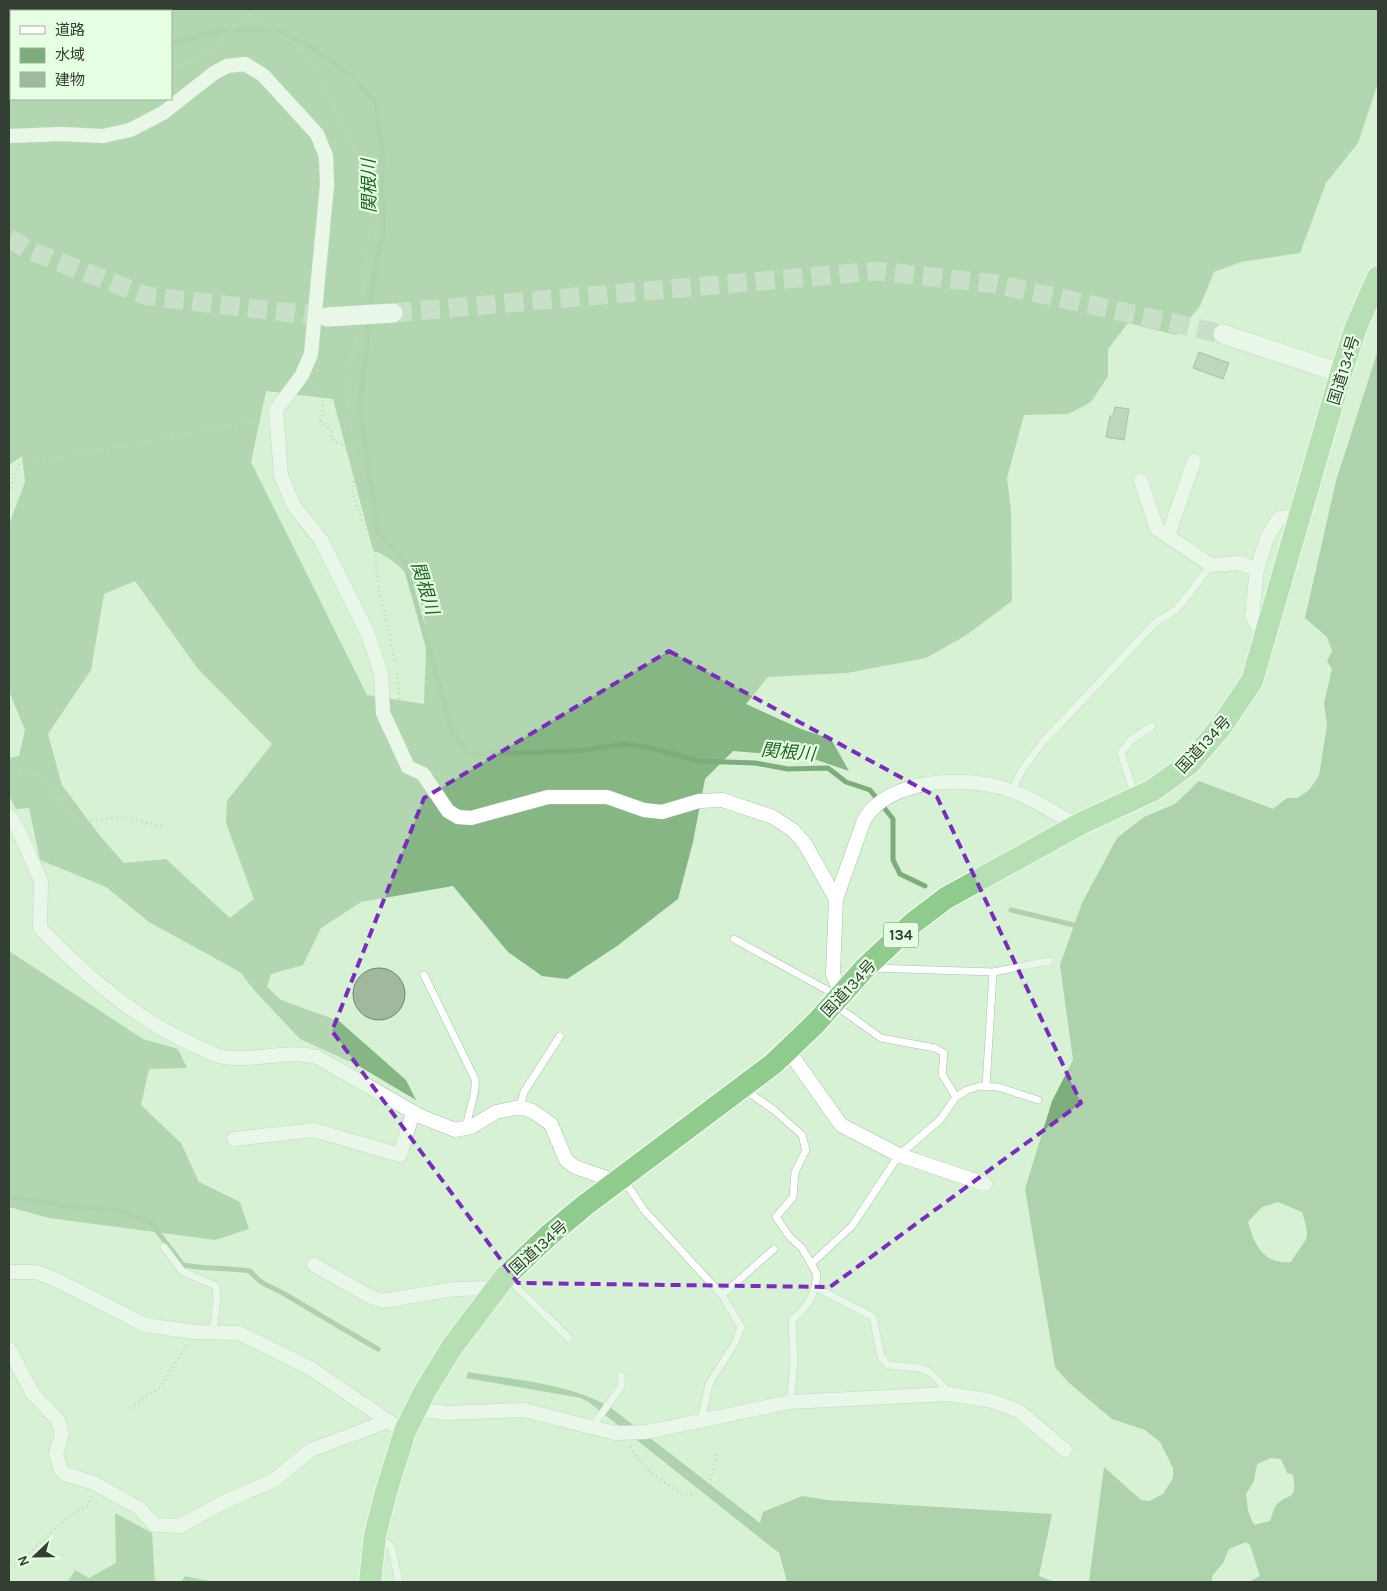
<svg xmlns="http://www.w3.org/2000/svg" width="1387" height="1591" font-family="Karla,'Noto Sans JP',sans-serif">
	<rect width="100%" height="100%" fill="#d7f1d5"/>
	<!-- forest -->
	<path fill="#86b683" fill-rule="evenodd" d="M9 9H1378V83L1358 143 1326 183 1300 253 1241 262 1214 272 1200 306 1176 335 1128 323 1108 349V376L1091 402 1068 414 1024 415 1007 478 1011 511 1012 601 965 636 926 658 847 673 768 677 746 704 801 729 831 739 849 771 808 757 733 751 705 779 693 842 678 899 617 946 567 979 542 976 508 952 453 886 361 902 321 928 303 965 271 974 267 987 281 1000 339 1021 406 1080 416 1100 357 1065 300 1039 254 990 240 972 149 922 106 887 40 860 29 808 16 809 9 796V758L19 756 25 730 9 691V525L25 482 22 456 9 465ZM11 11H171V99H11ZM266 391 333 399 373 550C439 578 425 644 424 704L367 695 251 462ZM135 581 198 669 272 744 227 801 226 823 254 899 230 918 166 859 124 863 100 836 62 785 48 734 91 670 104 594Z
		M9 951 143 1039 178 1049 187 1068 149 1069 141 1105 181 1143 199 1182 240 1202 249 1229 215 1240 49 1218 9 1207Z
		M115 1513 152 1533 155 1582H68L75 1570 89 1578 116 1563Z
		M185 1576 209 1581 210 1582H181Z"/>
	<!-- water -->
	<path fill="#7dad7b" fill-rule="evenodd" d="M1378 350V1582H1248L1260 1576 1250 1545 1246 1542 1229 1549 1223 1563 1212 1576V1582H1089L1104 1467 1141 1500 1149 1501 1163 1494 1173 1478V1468L1160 1442 1145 1430 1112 1419 1068 1382 1055 1367 1025 1189 1052 1101 1073 1060 1060 965 1082 903 1117 838 1144 817 1175 804 1199 781 1273 809 1287 798H1298L1309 790 1319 776 1327 725 1324 703 1332 669 1327 661 1332 651 1327 637 1305 618 1336 481ZM1278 1202 1302 1212C1312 1243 1306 1237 1291 1262 1264 1265 1254 1245 1248 1222L1262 1207ZM1271 1458 1281 1459 1287 1473 1293 1475C1298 1504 1287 1491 1276 1506 1273 1510 1272 1516 1270 1521L1254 1525 1248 1511 1246 1494 1254 1481 1257 1464Z
		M468 1372C515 1380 567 1383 610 1407L760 1523 763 1512 802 1496 827 1500 1052 1514 1039 1576 1055 1582H787L779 1553 590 1403 581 1398 466 1378Z"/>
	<!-- pier -->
	<path fill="#d7f1d5" d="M769 1546 779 1553 787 1582H784L777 1554 770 1550Z"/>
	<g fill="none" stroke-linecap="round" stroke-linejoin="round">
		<!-- stream -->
		<path stroke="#7dad7b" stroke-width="5" d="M171 43 225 30 273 29 311 47 352 76 376 102 382 153 383 233 373 280 360 408 378 533 404 560 452 731 468 754 579 751 624 744 652 748 698 761 755 763 788 769 828 768 846 782 870 790 893 819V860L900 874 925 886
			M9 72H11
			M1011 910 1078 926
			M9 1196 65 1206 119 1211 150 1222 183 1265C206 1269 227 1268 250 1271 264 1288 271 1285 288 1296 318 1314 348 1332 378 1349"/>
	</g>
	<!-- building -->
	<path fill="#a0b99e" stroke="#6f876e" d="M1199 352 1229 363 1223 379 1193 368Z
		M1115 407 1129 409 1124 440 1106 437 1110 416H1113Z
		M353 994a26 26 0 1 1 52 0a26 26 0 1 1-52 0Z"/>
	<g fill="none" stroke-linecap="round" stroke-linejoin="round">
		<!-- secondary-tunnel -->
		<path stroke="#b6cdb5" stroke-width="19" stroke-dasharray="19 9" stroke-linecap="butt" d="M9 238 26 249 147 296 327 317
			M393 313 877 271 996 284 1223 334"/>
		<defs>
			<path id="service" d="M1012 790 1022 770 1042 743 1155 623 1177 609 1211 565
				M1135 796 1121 753 1131 740 1152 726
				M734 939 836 995
				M873 968 993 972 1049 961
				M424 975 475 1079C477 1099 467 1109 467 1128
				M835 1005 881 1038 935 1048 944 1053 942 1074 956 1097
				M986 1087 993 972
				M745 1090 774 1110 802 1135 806 1150 795 1172 793 1197 776 1217 789 1236 802 1248 817 1274C815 1295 808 1307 792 1320L794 1363 790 1402
				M520 1107 524 1092 560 1036
				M624 1180 644 1210 722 1295 741 1327 735 1343 709 1384 701 1421
				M164 1247 182 1271 216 1286 217 1300 213 1331
				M811 1264 852 1226 899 1155 940 1120 956 1097 967 1090 980 1086 998 1087 1038 1100
				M508 1279 569 1338
				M815 1287 873 1317 881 1356 888 1365C924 1369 927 1363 949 1394
				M722 1295 774 1249
				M591 1428 621 1387V1376
				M379 1537 391 1546 399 1582"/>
			<path id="minor" d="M9 136 61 134 103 136 130 130 163 113 214 73 227 66 245 64 263 75 317 134 326 156 327 185 311 354 302 375 276 410 281 476 294 506 321 540 368 634 381 673 383 713 408 767 423 774 448 811 458 817 471 818 548 797H607L644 810 662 812 699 801 722 800 773 817 794 831 805 844 836 899 833 974 841 993
				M1141 481 1157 529 1211 565 1239 563 1257 569
				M1168 536 1194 461
				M1265 638 1252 616 1257 569 1268 535 1279 518 1298 516
				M9 816 18 829 41 881 40 928C85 975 134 1018 194 1045 202 1048 210 1053 218 1056 251 1064 285 1048 317 1057L420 1116 455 1130 471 1127 496 1112 520 1107 532 1111 551 1124 566 1160 575 1167 604 1177 612 1187
				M836 899 864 820C889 777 969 775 1012 791 1032 798 1051 811 1070 821L1080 824
				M788 1050 841 1125 899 1155 985 1184
				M234 1139 314 1130 400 1155 413 1112
				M314 1265 369 1296 383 1301 454 1289 497 1288
				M9 1272H36L57 1280 145 1325 195 1332 239 1333 310 1368 394 1425
				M9 1349 33 1394 58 1420 62 1434 56 1453 61 1470 65 1474 94 1483 139 1508 155 1525 180 1526 224 1502 274 1480 311 1450 388 1421
				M416 1409 446 1413 524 1410 615 1433 647 1432 790 1402 949 1394 992 1401 1019 1411 1065 1450"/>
			<path id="secondary" d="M1223 334 1341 373"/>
			<path id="trunk" d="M370 1582 375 1535 386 1492 405 1431 425 1391 452 1347 505 1277 548 1236 584 1206 773 1064 815 1024 865 968 913 923 946 898 1080 824 1153 790 1189 764 1220 728 1252 681 1341 373 1356 327 1378 277"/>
		</defs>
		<!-- service casing -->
		<use href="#service" stroke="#a8c2a7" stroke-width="8"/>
		<!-- minor casing -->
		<use href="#minor" stroke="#a8c2a7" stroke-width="15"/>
		<!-- secondary casing -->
		<use href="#secondary" stroke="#a8c2a7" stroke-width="20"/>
		<!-- trunk casing -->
		<use href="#trunk" stroke="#fff" stroke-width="24"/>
		<!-- path -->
		<path stroke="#a6bba4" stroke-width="3" stroke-dasharray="1 4" stroke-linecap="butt" d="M171 66C179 65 188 64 194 61 216 51 230 29 249 15L264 22 304 53 319 75 367 177 372 209 362 298
			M9 95H11
			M357 332 350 364 349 407 354 459 353 495 363 523 374 540 378 584 395 662
			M313 383 324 404 321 421 332 432 331 439 353 451
			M9 493 18 465 264 420
			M397 673 400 712
			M9 773 29 771 36 773 69 812 80 822 124 817 163 827
			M130 1408 161 1386 187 1345
			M630 1447 650 1473 684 1495C708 1495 715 1474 716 1454
			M9 1565 15 1566 68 1517 88 1506 91 1496"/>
		<!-- service -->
		<use href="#service" stroke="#fff" stroke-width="7"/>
		<!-- minor -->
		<use href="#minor" stroke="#fff" stroke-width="14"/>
		<!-- secondary -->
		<use href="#secondary" stroke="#fff" stroke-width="19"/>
		<!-- trunk -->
		<use href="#trunk" stroke="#8ecb8c" stroke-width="22"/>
		<defs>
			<path id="secondary-bridge" d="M327 317 393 313"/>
		</defs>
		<!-- secondary-bridge casing -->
		<use href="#secondary-bridge" stroke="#a8c2a7" stroke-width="20" stroke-linecap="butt"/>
		<!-- secondary-bridge -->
		<use href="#secondary-bridge" stroke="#fff" stroke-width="19"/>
	</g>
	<!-- marked area -->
	<path d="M0 0H1387V1591H0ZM669 651 937 797 1081 1103 830 1287 518 1283 332 1031 424 798Z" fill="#d7f1d5" fill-opacity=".55" fill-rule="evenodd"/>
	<path fill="none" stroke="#7b2cbf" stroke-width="4" stroke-dasharray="10 6" stroke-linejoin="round" d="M669 651 937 797 1081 1103 830 1287 518 1283 332 1031 424 798Z"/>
	<g text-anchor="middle" stroke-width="4.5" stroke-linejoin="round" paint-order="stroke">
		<!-- shield labels -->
		<rect fill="#e4ffe2" stroke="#697968" stroke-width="1" x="883.5" y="922.5" width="35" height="25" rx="4"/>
		<g font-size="15" font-weight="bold" fill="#343f33">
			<text x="901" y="940">134</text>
		</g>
		<!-- street labels -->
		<g font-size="16" fill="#343f33" stroke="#e4ffe2">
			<text transform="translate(1343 370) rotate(-73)" y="6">国道134号</text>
			<text transform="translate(1203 744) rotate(-47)" y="6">国道134号</text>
			<text transform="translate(848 988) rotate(-47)" y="6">国道134号</text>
			<text transform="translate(538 1247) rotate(-42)" y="6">国道134号</text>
		</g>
		<!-- water labels -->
		<g font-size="18" font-style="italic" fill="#226423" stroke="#e4ffe2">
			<text transform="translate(369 186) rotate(-91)" y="6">関根川</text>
			<text transform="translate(425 588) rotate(73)" y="6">関根川</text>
			<text transform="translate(788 752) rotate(5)" y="6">関根川</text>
		</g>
	</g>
	<!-- border -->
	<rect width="1387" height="1591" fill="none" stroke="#343f33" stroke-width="20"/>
	<!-- legend -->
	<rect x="10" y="10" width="162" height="90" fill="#e4ffe2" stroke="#9eb29c"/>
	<rect x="20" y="26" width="25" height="8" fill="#ffffff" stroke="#9eb29c"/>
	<text x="55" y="35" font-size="15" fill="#343f33">道路</text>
	<rect x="20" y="48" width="25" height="15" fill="#7dad7b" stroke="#9eb29c"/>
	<text x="55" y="60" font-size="15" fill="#343f33">水域</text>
	<rect x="20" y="72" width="25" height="15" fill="#a0b99e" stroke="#9eb29c"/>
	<text x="55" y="85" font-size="15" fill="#343f33">建物</text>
	<!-- north arrow -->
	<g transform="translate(35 1556) rotate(248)" stroke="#e4ffe2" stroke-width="4" paint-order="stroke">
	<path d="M0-4L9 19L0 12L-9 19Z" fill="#343f33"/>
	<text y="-8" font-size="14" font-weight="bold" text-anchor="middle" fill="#343f33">N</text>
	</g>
</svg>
